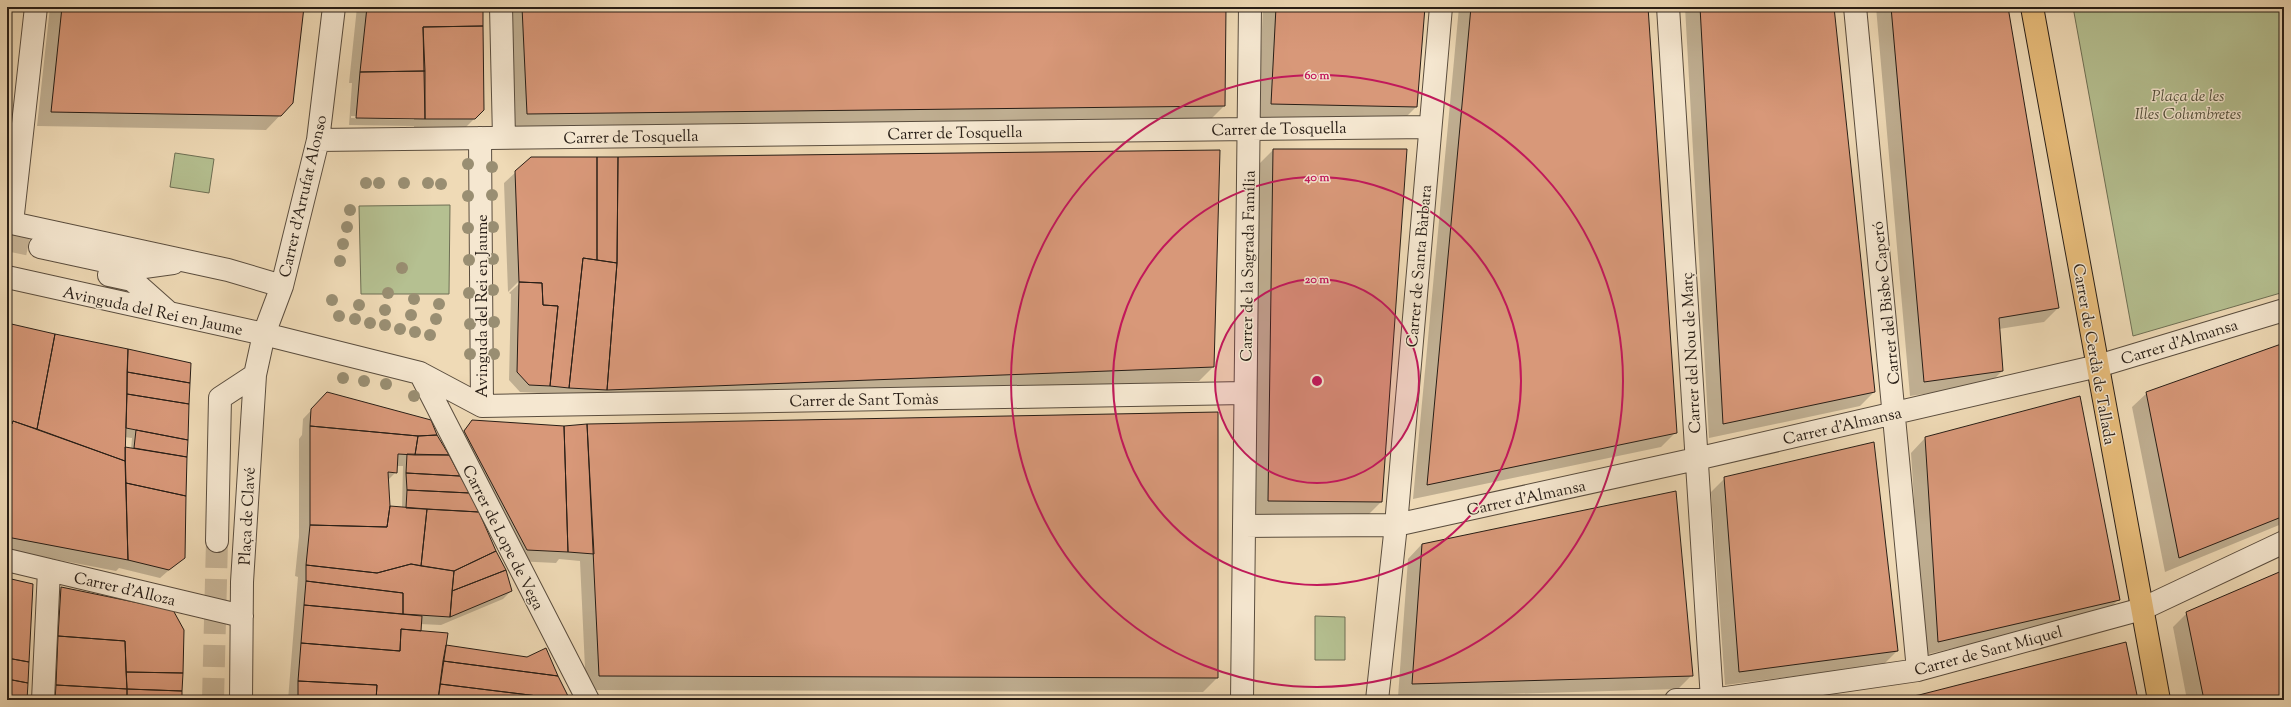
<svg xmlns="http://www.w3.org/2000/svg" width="2291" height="707" font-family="'Sorts Mill Goudy',serif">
	<rect width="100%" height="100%" fill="#efdab6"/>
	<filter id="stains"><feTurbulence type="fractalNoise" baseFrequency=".005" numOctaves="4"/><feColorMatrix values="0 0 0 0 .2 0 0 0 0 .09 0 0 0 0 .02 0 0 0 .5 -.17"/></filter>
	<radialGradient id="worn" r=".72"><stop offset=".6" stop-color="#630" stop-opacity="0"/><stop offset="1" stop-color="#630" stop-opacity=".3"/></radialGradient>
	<!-- green -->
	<path fill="#b5c091" stroke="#6e6f54" d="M2073 7H2284V292L2133 336Z
		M175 153 214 159 209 193 170 187Z
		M450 205 449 294H361L359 206Z
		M1315 616 1345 617V660H1315Z"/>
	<!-- shadow -->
	<path fill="#0003" fill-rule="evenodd" d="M50 7H303L292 103 266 130 37 126Z
		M357 7H481L483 110 462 131 414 130V126L349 125 352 83H349ZM351 116 414 118V120L351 118Z
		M508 7H1225L1224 106 1210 120 513 128Z
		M1263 7H1424L1416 107 1402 121 1258 117Z
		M1459 7H1647L1676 432 1661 447 1413 499Z
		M1685 7H1833L1874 392 1860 406 1709 438Z
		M1876 7H2007L2058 308 2044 322 1999 329 2002 371 1988 385 1910 396Z
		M1273 150H1406L1381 502 1367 516 1255 515 1259 164Z
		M516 172 1213 367 1199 381 593 404 539 397V393L520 392 509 380 511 294 509 293 520 283V280L508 292 504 183Z
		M7 324 190 364 184 557 160 578 119 568 116 571 7 550ZM124 437 132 438 131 449 124 448Z
		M2284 344V523L2165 572 2132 407 2147 393Z
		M2079 397 2119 599 2105 613 1924 655 1911 453 1925 438Z
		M321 400 430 421 511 591 503 599 441 625 420 624V631L444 648 568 700H288L298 577 295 576 299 537V439L302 435 303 419ZM396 466H403L402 508 389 507 388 480 396 472Z
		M472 421 1217 678 1203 692 586 690 580 561 559 559 556 563 515 561 461 433Z
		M1725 478 1897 651 1883 665 1725 685 1711 492Z
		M1422 544 1692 675 1678 689 1398 697 1408 559Z
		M2284 571V700H2187L2173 627 2187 613Z
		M62 588 181 700H48L50 599Z"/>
	<!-- building -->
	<path fill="#d89879" stroke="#281e16" d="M7 7H10L7 40Z
		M62 7H304L293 103 281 116 51 112Z
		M367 7H483V26L423 27 425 71 360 72Z
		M522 7H1226L1225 106 527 114Z
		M1276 7H1425L1417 107 1271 104Z
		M1471 7H1648L1677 433 1427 485Z
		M1700 7H1834L1875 392 1723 424Z
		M1891 7H2008L2059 308 1999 318 2003 371 1924 382Z
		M483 26 484 110 475 119H425L423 27Z
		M425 71V119L356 118 360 72Z
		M1273 149H1407L1382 502 1268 501Z
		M1220 150 1214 367 607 390 617 263 618 157Z
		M531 157H597V260L583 258 569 388 550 386 558 306 543 305 542 283 519 282 515 171Z
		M597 157H618L617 263 597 260Z
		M583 258 617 263 607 390 569 388Z
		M519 282 542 283 543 305 558 306 550 386 529 385 517 372Z
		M7 323 55 334 37 429 13 421 12 424 7 423Z
		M55 334 128 349 125 461 37 429Z
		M2284 343V516L2179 558 2146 392Z
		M128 349 191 363 190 383 127 372Z
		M127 372 190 383 189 404 127 394Z
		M327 392 431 420 437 435 418 436 310 426 311 409Z
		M127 394 189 404 188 440 126 428Z
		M2080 396 2120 600 1938 642 1925 437Z
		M1218 412V678L599 676 587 424Z
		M472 420 564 426 568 552 527 550 464 431Z
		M13 421 125 461 128 560 7 537V423L12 424Z
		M587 424 594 554 568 552 564 426Z
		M310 426 418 436 415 455 398 454 397 473 388 472 390 506 387 527 310 525Z
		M136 430 188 440 187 457 134 448Z
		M437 435 449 455H415L418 436Z
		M1874 442 1898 651 1739 672 1724 477Z
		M125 447 187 457 186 496 126 483Z
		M407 454 449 455 460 476 406 473Z
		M406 473 460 476 470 493 407 490Z
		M126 483 186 496 185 558 169 570 128 560Z
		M407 490 470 493 479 512 406 508Z
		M1676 491 1693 676 1412 684 1422 544Z
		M390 506 427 509 421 566 411 564 377 573 306 565 310 525 387 527Z
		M427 509 479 512 496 551 454 571 421 566Z
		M496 551 506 570 452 591 454 571Z
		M411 564 454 571 450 617 403 614V593L306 581V565L377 573Z
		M506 570 512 591 450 617 452 591Z
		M2284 570V700H2204L2186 612Z
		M7 578 33 584 29 662 7 658Z
		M306 581 403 593V614L304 605Z
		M61 587 173 610 184 630 183 673 126 672 125 641 58 636Z
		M304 605 422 616 421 631 401 629 400 651 301 643Z
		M401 629 448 633 438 700H376L377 685 298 681 301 643 400 651Z
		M58 636 125 641 127 689 56 685Z
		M2126 642 2138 700H1886L1919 695Z
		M446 645 527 657 546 648 558 676 443 661Z
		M7 658 29 662 28 683 7 679Z
		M443 661 558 676 570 700 440 684Z
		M126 672 183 673 182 691 127 689Z
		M7 679 28 683 27 700H7Z
		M298 681 377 685 376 700H298Z
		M440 684 570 700H438Z
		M56 685 127 689V700H55Z
		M127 689 182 691V700H127Z"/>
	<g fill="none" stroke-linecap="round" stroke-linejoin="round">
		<!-- minor-tunnel -->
		<path stroke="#c7b496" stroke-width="22" stroke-dasharray="22 11" stroke-linecap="butt" d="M7 240 40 247
			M213 700 217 541"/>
		<defs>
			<path id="minor" d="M501 7 504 138
				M1668 7 1712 700
				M1855 7 1918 670
				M480 138 482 406
				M318 140 1429 127
				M7 222 228 270 282 286
				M12 223 36 7
				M40 247 137 268 173 263
				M109 275 132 280 168 312
				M7 277 264 334 420 373 482 406 1245 393
				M420 373 588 700
				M1244 526 1396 525 1696 459 2098 366 2284 310
				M217 541 220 398 255 375
				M7 560 242 616
				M43 700 49 570
				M241 700 242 582 255 375 264 334 282 286 318 140 334 7
				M1242 700 1250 7
				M1377 700 1396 525 1441 7
				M1676 700H1712L1918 670 2142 609 2284 542"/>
			<path id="major" d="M2032 7 2159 700"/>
		</defs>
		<!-- minor casing -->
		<use href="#minor" stroke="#5a4d3e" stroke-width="24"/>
		<!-- major casing -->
		<use href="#major" stroke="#281e16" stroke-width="24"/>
		<!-- minor -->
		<use href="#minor" stroke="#f5e7d0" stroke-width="22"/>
		<!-- major -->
		<use href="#major" stroke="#e8bd7b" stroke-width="22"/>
	</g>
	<!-- trees -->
	<g fill="#998e72">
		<circle cx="468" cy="164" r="6"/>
		<circle cx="492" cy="167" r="6"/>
		<circle cx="366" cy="183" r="6"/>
		<circle cx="379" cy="183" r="6"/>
		<circle cx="404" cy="183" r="6"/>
		<circle cx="428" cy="183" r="6"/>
		<circle cx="441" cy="184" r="6"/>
		<circle cx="492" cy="195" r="6"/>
		<circle cx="468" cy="196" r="6"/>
		<circle cx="350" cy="210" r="6"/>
		<circle cx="347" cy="227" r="6"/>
		<circle cx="493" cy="227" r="6"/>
		<circle cx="468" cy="228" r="6"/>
		<circle cx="343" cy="244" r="6"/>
		<circle cx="493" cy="259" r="6"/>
		<circle cx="469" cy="260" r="6"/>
		<circle cx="340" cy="261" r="6"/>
		<circle cx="402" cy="268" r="6"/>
		<circle cx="493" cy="290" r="6"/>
		<circle cx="388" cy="293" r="6"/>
		<circle cx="469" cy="293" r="6"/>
		<circle cx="414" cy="299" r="6"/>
		<circle cx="332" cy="300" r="6"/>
		<circle cx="439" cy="304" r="6"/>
		<circle cx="359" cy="305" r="6"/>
		<circle cx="385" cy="310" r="6"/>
		<circle cx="411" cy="315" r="6"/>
		<circle cx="339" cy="316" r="6"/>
		<circle cx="355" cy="319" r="6"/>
		<circle cx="436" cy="319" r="6"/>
		<circle cx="494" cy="322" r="6"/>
		<circle cx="370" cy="323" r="6"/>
		<circle cx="470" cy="324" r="6"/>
		<circle cx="385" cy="325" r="6"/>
		<circle cx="400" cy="329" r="6"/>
		<circle cx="415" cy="332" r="6"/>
		<circle cx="430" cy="335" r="6"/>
		<circle cx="470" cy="354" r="6"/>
		<circle cx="494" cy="354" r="6"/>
		<circle cx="343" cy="378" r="6"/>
		<circle cx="364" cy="381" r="6"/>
		<circle cx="386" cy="384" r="6"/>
		<circle cx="414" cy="396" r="6"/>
	</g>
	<!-- distance rings -->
	<circle cx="1317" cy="381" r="102" fill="#c2185b" fill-opacity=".12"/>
	<g fill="none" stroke="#c2185b" stroke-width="2">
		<circle cx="1317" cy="381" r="102"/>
		<circle cx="1317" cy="381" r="204"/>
		<circle cx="1317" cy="381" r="306"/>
	</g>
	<g text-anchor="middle" stroke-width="3" stroke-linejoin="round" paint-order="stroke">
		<!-- park labels -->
		<g font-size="16" font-style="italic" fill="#524f3b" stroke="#f5e7d0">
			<text x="2188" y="101">Plaça de les<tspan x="2188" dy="18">Illes Columbretes</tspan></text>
		</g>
		<!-- street labels -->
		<g font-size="16" fill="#281e16" stroke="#f5e7d0">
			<text transform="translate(1279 128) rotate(-1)" y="6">Carrer de Tosquella</text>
			<text transform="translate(955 132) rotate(-1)" y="6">Carrer de Tosquella</text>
			<text transform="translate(631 136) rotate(-1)" y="6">Carrer de Tosquella</text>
			<text transform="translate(302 196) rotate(-77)" y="6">Carrer d'Arrufat Alonso</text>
			<text transform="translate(1247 266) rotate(-89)" y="6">Carrer de la Sagrada Família</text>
			<text transform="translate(1418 266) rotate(-85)" y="6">Carrer de Santa Bàrbara</text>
			<text transform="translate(1885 303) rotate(-96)" y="6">Carrer del Bisbe Caperó</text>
			<text transform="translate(481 306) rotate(-90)" y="6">Avinguda del Rei en Jaume</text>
			<text transform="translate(153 310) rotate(12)" y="6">Avinguda del Rei en Jaume</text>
			<text transform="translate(2179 341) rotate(-17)" y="6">Carrer d'Almansa</text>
			<text transform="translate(1690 353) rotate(-93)" y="6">Carrer del Nou de Març</text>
			<text transform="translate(2095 354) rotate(80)" y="6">Carrer de Cerdà de Tallada</text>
			<text transform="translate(864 399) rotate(-1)" y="6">Carrer de Sant Tomàs</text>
			<text transform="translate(1842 425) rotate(-13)" y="6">Carrer d'Almansa</text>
			<text transform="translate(1526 497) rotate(-12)" y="6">Carrer d'Almansa</text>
			<text transform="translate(246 516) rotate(-87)" y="6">Plaça de Clavé</text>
			<text transform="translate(504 537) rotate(63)" y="6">Carrer de Lope de Vega</text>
			<text transform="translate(125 588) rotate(13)" y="6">Carrer d'Alloza</text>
			<text transform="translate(1988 650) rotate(-15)" y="6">Carrer de Sant Miquel</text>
		</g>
	</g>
	<circle cx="1317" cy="381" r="6" fill="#c2185b" stroke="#f5e7d0" stroke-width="2"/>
	<g font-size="12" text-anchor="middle" font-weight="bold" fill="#c2185b" stroke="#f5e7d0" stroke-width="3" stroke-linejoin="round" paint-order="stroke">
		<text x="1317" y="79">60 m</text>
		<text x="1317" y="181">40 m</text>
		<text x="1317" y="283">20 m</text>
	</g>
	<!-- margin -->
	<rect width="2291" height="707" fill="none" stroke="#efdab6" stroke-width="24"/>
	<rect x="8" y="8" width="2275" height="691" fill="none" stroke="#281e16" stroke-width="2"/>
	<rect x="12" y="12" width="2267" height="683" fill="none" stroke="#281e16"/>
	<rect width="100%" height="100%" filter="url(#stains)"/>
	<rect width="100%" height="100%" fill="url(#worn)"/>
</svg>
